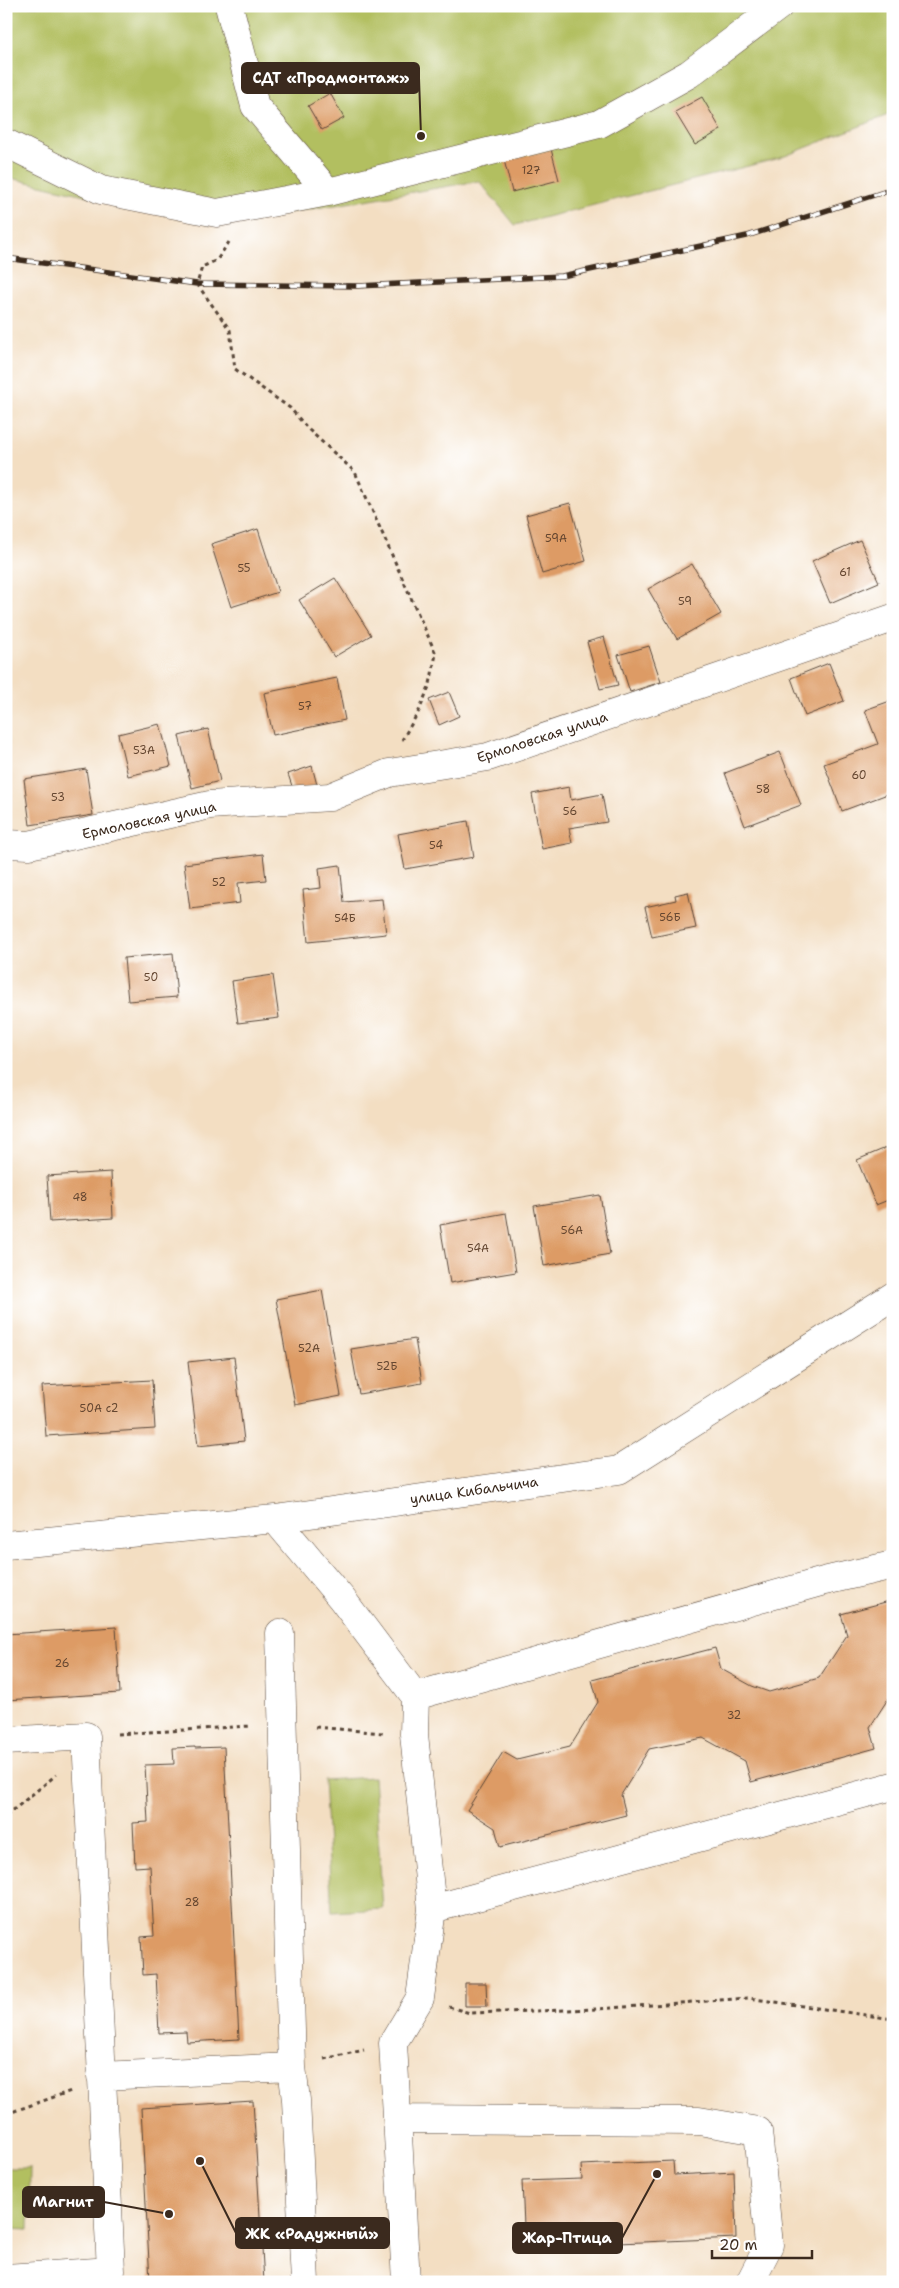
<svg xmlns="http://www.w3.org/2000/svg" width="899" height="2288" font-family="'Shantell Sans',sans-serif">
	<rect width="100%" height="100%" fill="#fff"/>
	<filter id="ink" filterUnits="userSpaceOnUse"><feTurbulence type="fractalNoise" baseFrequency=".02" numOctaves="2"/><feDisplacementMap in="SourceGraphic" scale="10" xChannelSelector="R" yChannelSelector="G"/><feConvolveMatrix kernelMatrix="1 2 1 2 8 2 1 2 1" color-interpolation-filters="sRGB"/></filter>
	<filter id="wash" filterUnits="userSpaceOnUse"><feTurbulence type="fractalNoise" baseFrequency=".0096" numOctaves="4" result="noise"/><feDisplacementMap in="SourceGraphic" scale="20" xChannelSelector="R" yChannelSelector="G"/><feGaussianBlur stdDeviation="1.12" result="paint"/><feColorMatrix in="noise" values="0 0 0 0 0 0 0 0 0 0 0 0 0 0 0 0 0 1.4 0 .05"/><feComposite in="paint" operator="in"/></filter>
	<g filter="url(#wash)">
		<rect width="100%" height="100%" fill="#f3dec2"/>
		<!-- green -->
		<path fill="#b2bf61" stroke="#767440" d="M6 6H893V113L780 158 515 225 479 181 215 225 6 177Z
			M374 1777 383 1909 332 1912 324 1780Z
			M6 2168H30L29 2230 6 2229Z"/>
		<g id="blocks">
			<!-- building -->
			<path fill="#dd9b65" d="M330 93 344 118 322 130 308 106Z
				M702 97 721 130 695 145 675 112Z
				M551 149 559 180 512 192 504 160Z
				M570 503 586 561 542 574 526 515Z
				M258 529 278 592 231 607 211 544Z
				M860 540 879 582 830 603 812 561Z
				M692 564 721 614 677 639 648 589Z
				M335 578 371 635 334 657 299 600Z
				M604 637 618 685 600 689 587 642Z
				M649 646 661 682 630 692 618 655Z
				M829 663 844 701 805 716 791 678Z
				M337 678 345 720 273 735 264 693Z
				M449 692 459 716 439 725 429 700Z
				M893 700V792L842 811 824 764 878 744 865 710Z
				M160 724 171 766 128 776 118 734Z
				M208 729 220 781 192 788 179 736Z
				M780 752 801 805 745 826 725 773Z
				M312 766 317 785 294 792 288 774Z
				M86 769 93 815 30 825 24 779Z
				M569 787 571 800 602 794 607 822 569 828 572 843 542 849 532 794Z
				M468 821 474 857 405 869 398 834Z
				M263 854 266 880 238 883 240 903 190 909 184 864Z
				M340 865 344 902 382 899 386 934 308 942 303 890 321 888 319 868Z
				M688 892 696 928 652 937 645 907 676 900 675 895Z
				M173 953 177 997 128 1001 124 958Z
				M273 975 279 1018 238 1023 232 981Z
				M893 1145V1198L876 1205 857 1160Z
				M111 1172 113 1218 50 1222 47 1176Z
				M600 1195 610 1254 544 1266 534 1206Z
				M506 1213 516 1272 450 1283 440 1225Z
				M322 1290 341 1396 295 1405 276 1299Z
				M415 1339 422 1383 359 1394 351 1349Z
				M234 1357 244 1441 198 1446 188 1362Z
				M152 1380 155 1429 46 1436 42 1386Z
				M893 1600V1691L870 1727 876 1748 751 1782 745 1761 703 1738 649 1749 621 1795 626 1815 500 1847 495 1828 467 1810 503 1752 517 1760 570 1747 598 1702 592 1680 715 1648 721 1669 752 1686 769 1692 819 1678 847 1635 841 1614Z
				M116 1627 120 1693 6 1700V1634Z
				M195 1747V1748L224 1747 239 2039 187 2042 186 2032 159 2033 156 1974 143 1975 141 1937 154 1936 150 1866 135 1867 133 1823 148 1822 145 1765 174 1764 173 1748Z
				M465 1983H486L487 2006H465Z
				M253 2101 264 2282H150L141 2108Z
				M673 2161 674 2175 734 2172 736 2238 525 2247 522 2181 582 2179 581 2165Z"/>
		</g>
	</g>
	<g filter="url(#ink)">
		<use href="#blocks" fill-opacity="0" stroke="#574537" stroke-width="1"/>
		<g fill="none" stroke-linecap="round" stroke-linejoin="round">
			<defs>
				<path id="minor" d="M229 6 255 106 328 192 599 124 689 74 779 6
					M6 143 101 190 217 213 328 192
					M6 844 29 845 210 805 330 797 389 773 488 757 893 618
					M275 1519 342 1599 415 1696 414 1734 432 1909 420 1998 393 2043 406 2282
					M6 1545 275 1519 619 1470 893 1296
					M415 1696 824 1581 893 1565
					M6 1741 86 1736 111 2271 6 2278
					M432 1909 893 1786
					M292 2067 296 2100 305 2282
					M101 2076 292 2067 280 1633
					M398 2119 699 2121 758 2131 769 2245 750 2282"/>
			</defs>
			<!-- minor casing -->
			<use href="#minor" stroke="#574537" stroke-width="29"/>
			<!-- path -->
			<path stroke="#574537" stroke-width="3" stroke-dasharray="4 4" stroke-linecap="butt" d="M229 242 217 260 202 267 197 284 230 330 235 369 290 408 309 430 355 472 436 654 430 684 419 711 402 740
				M315 1727 383 1733
				M117 1734 251 1726
				M6 1816 56 1775
				M449 2007 470 2013 597 2009 748 1998 893 2019
				M324 2059 364 2050
				M6 2114 71 2091"/>
			<!-- minor -->
			<use href="#minor" stroke="#fff" stroke-width="28"/>
			<defs>
				<path id="rail" d="M6 258 197 284 358 286 562 276 747 236 893 189"/>
			</defs>
			<!-- rail casing -->
			<use href="#rail" stroke="#3b2a1e" stroke-width="5.5"/>
			<!-- rail -->
			<use href="#rail" stroke="#fff" stroke-width="4" stroke-dasharray="11" stroke-linecap="butt"/>
		</g>
	</g>
	<g text-anchor="middle" stroke-width="4" stroke-linejoin="round" paint-order="stroke">
		<!-- number labels -->
		<g font-size="11" fill="#644630">
			<text x="531" y="174">127</text>
			<text x="556" y="542">59А</text>
			<text x="244" y="572">55</text>
			<text x="845" y="576">61</text>
			<text x="685" y="605">59</text>
			<text x="305" y="710">57</text>
			<text x="144" y="754">53А</text>
			<text x="859" y="779">60</text>
			<text x="763" y="793">58</text>
			<text x="58" y="801">53</text>
			<text x="570" y="815">56</text>
			<text x="436" y="849">54</text>
			<text x="219" y="886">52</text>
			<text x="670" y="921">56Б</text>
			<text x="345" y="922">54Б</text>
			<text x="151" y="981">50</text>
			<text x="80" y="1201">48</text>
			<text x="572" y="1234">56А</text>
			<text x="478" y="1252">54А</text>
			<text x="309" y="1352">52А</text>
			<text x="387" y="1370">52Б</text>
			<text x="99" y="1412">50А с2</text>
			<text x="62" y="1667">26</text>
			<text x="734" y="1719">32</text>
			<text x="192" y="1906">28</text>
		</g>
		<!-- street labels -->
		<g font-size="14" fill="#3b2a1e" stroke="#fff">
			<text transform="translate(542 737) rotate(-18)" y="5">Ермоловская улица</text>
			<text transform="translate(149 820) rotate(-12)" y="5">Ермоловская улица</text>
			<text transform="translate(474 1490) rotate(-8)" y="5">улица Кибальчича</text>
		</g>
	</g>
	<!-- callouts -->
	<path fill="none" stroke="#3b2a1e" stroke-width="2" d="M421 136L419 78M169 2214L104 2202M200 2161L236 2233M657 2174L622 2238"/>
	<g fill="#3b2a1e" stroke="#fff" stroke-width="2">
		<circle cx="421" cy="136" r="5"/>
		<circle cx="169" cy="2214" r="5"/>
		<circle cx="200" cy="2161" r="5"/>
		<circle cx="657" cy="2174" r="5"/>
	</g>
	<g fill="#3b2a1e" stroke="#3b2a1e" stroke-width="2">
		<rect x="242" y="63" width="177" height="30" rx="5"/>
		<rect x="23" y="2187" width="81" height="30" rx="5"/>
		<rect x="236" y="2218" width="153" height="30" rx="5"/>
		<rect x="513" y="2223" width="109" height="30" rx="5"/>
	</g>
	<g font-size="15" text-anchor="middle" font-weight="bold" fill="#fff">
		<text x="331" y="83">СДТ «Продмонтаж»</text>
		<text x="63" y="2207">Магнит</text>
		<text x="312" y="2239">ЖК «Радужный»</text>
		<text x="567" y="2243">Жар-Птица</text>
	</g>
	<!-- margin -->
	<rect width="899" height="2288" fill="none" stroke="#fff" stroke-width="25"/>
	<!-- scale -->
	<path d="M712 2250v8h100v-8" fill="none" stroke="#3b2a1e" stroke-width="2.5"/>
	<text x="719" y="2250" font-size="15" fill="#3b2a1e" stroke="#ffffff" stroke-width="4" paint-order="stroke">20 m</text>
</svg>
